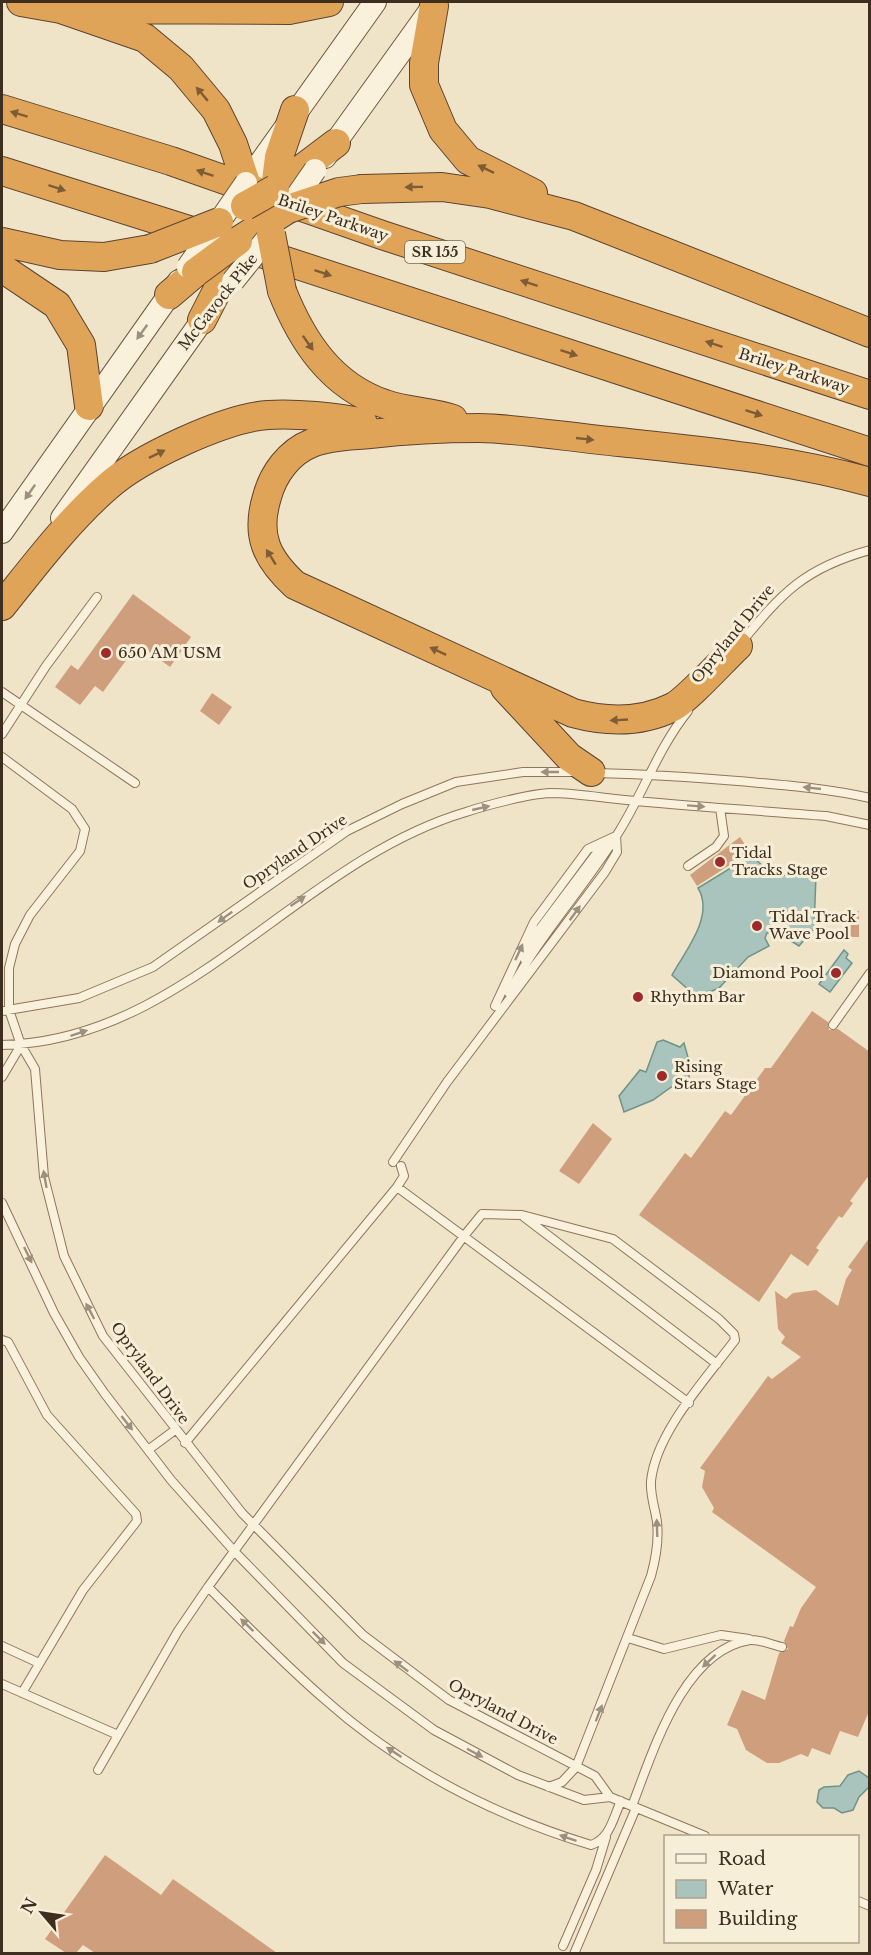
<svg xmlns="http://www.w3.org/2000/svg" width="871" height="1955" font-family="'Libre Baskerville',serif">
	<rect width="100%" height="100%" fill="#f0e4c8"/>
	<!-- water -->
	<path fill="#a9c4bc" stroke="#6f938a" stroke-width="1.5" d="M752 855C773 880 785 876 816 875L814 929 799 946 777 932 767 933 765 938 769 946 748 957 719 988 712 991 697 993 690 991 672 975C685 951 715 916 698 888Z
		M844 950 848 954 846 958 852 963 830 992 819 984Z
		M663 1040 680 1047 684 1043 689 1061V1081L677 1083 653 1100 624 1112 619 1096 640 1070 646 1072 657 1042Z
		M859 1771 869 1778V1787L859 1797 853 1810 842 1813 834 1808H823L817 1802 819 1790 824 1787 840 1786 848 1775Z"/>
	<!-- building -->
	<path fill="#cf9f7d" d="M133 594 191 637 170 667 138 644 103 692 95 686 80 705 55 687 71 665 78 670Z
		M212 693 232 707 219 725 200 711Z
		M740 837 750 852 697 886 690 875Z
		M843 911H859V937H846L843 931Z
		M812 1011 828 1022 829 1030 838 1029 870 1052V1174L850 1201 853 1203 842 1218 839 1216 816 1248 819 1250 808 1266 791 1254 759 1302 639 1215 685 1153 691 1158 725 1111 731 1115 765 1068H771Z
		M593 1123 612 1139 579 1184 559 1171Z
		M870 1237V1709L858 1737 840 1731 830 1755 812 1748 808 1757 801 1754 779 1763H767L746 1750 737 1729 727 1725 742 1690 765 1700 779 1653 788 1649 784 1641 790 1626 793 1627 801 1608 816 1587 712 1512 714 1508 702 1487 705 1471 700 1468 768 1376 772 1379 801 1357 781 1343 785 1337 778 1329 775 1291 786 1299 793 1293 816 1290 838 1306 846 1279 852 1270 848 1267Z
		M105 1855 161 1895 173 1879 277 1953H95L83 1945 76 1953H66L45 1939Z"/>
	<g fill="none" stroke-linecap="round" stroke-linejoin="round">
		<defs>
			<path id="lane" d="M740 644C782 593 804 568 870 550
				M2 692 135 783
				M2 734 46 666 97 597
				M2 757 72 809 85 829 80 851 30 915 15 944 9 968V1010L21 1045 35 1069 44 1177 64 1256 103 1336 242 1513 363 1635 449 1700 595 1776 610 1797
				M596 773C643 774 690 777 738 781 782 785 826 788 870 798
				M688 866 716 847 724 836 720 808
				M525 960 539 930 605 842
				M509 993C539 935 586 886 620 830 644 791 659 747 688 711
				M2 1011 79 998 153 967 347 831 402 804 456 782 523 772H577
				M833 1025 870 973
				M2 1045C186 1041 297 862 466 812 487 805 529 794 550 793 578 793 608 799 636 801 699 807 763 811 826 816L870 825
				M2 1077 21 1045
				M393 1162 447 1082 605 872 617 852 616 836 588 849 534 922 495 1006
				M397 1187 689 1403
				M2 1203 54 1313 79 1357 105 1394 171 1480 234 1551 343 1663 434 1730 518 1775 584 1800 610 1797 705 1836
				M524 1217 717 1364
				M2 1340 8 1342 47 1415 136 1514 137 1521 83 1590 22 1693
				M185 1443 397 1187 404 1176 401 1166
				M148 1450 175 1430
				M208 1587C245 1624 282 1662 322 1697 399 1766 492 1815 591 1845 610 1839 613 1818 621 1801
				M628 1638 664 1649 721 1635 749 1639
				M2 1646 39 1663
				M2 1684 118 1735
				M98 1770 178 1631 208 1587 464 1236 482 1214 522 1215 613 1239 719 1319 734 1334 735 1340C706 1379 656 1432 651 1481 650 1495 655 1508 657 1522 659 1540 656 1558 651 1576L576 1767 562 1782 549 1787
				M632 1806C653 1752 683 1650 750 1640 760 1639 772 1645 782 1647
				M858 1901 870 1906
				M563 1946 596 1870 606 1837
				M574 1954 636 1808"/>
			<path id="secondary" d="M325 157 432 8
				M246 183 375 2
				M62 518 211 308
				M2 532 179 281"/>
			<path id="highway" d="M21 2 61 9 145 38 181 68 216 110 233 144 246 183
				M434 6 424 63V85L443 130 468 160 533 193
				M87 9 289 10 329 2
				M2 109 171 161 382 235 870 395
				M2 171 208 236
				M275 189 279 157 295 110
				M275 189 336 143
				M362 189 442 187 490 194 574 216 870 333
				M238 241 288 209
				M2 242 60 255 104 257 150 249
				M255 251 870 452
				M2 268 57 305 81 345 89 406
				M282 291C302 341 331 386 385 404 407 412 431 411 453 419
				M169 295 196 272
				M202 320 223 279
				M2 606C35 565 67 522 107 487 139 458 225 418 268 415 292 413 340 417 363 423
				M738 646C723 660 688 699 673 707 641 723 606 722 573 713L295 585C267 559 255 536 267 497 273 474 289 452 312 443 330 436 350 436 370 434 406 430 442 428 479 428 525 429 573 438 619 442 704 451 787 459 870 482
				M505 688 569 757 591 772"/>
		</defs>
		<!-- lane casing -->
		<use href="#lane" stroke="#8d765c" stroke-width="10"/>
		<!-- secondary casing -->
		<use href="#secondary" stroke="#6f573f" stroke-width="24"/>
		<!-- highway casing -->
		<use href="#highway" stroke="#5b4430" stroke-width="30"/>
		<!-- lane -->
		<use href="#lane" stroke="#faf1dc" stroke-width="8"/>
		<!-- secondary -->
		<use href="#secondary" stroke="#faf1dc" stroke-width="22"/>
		<!-- highway -->
		<use href="#highway" stroke="#e0a458" stroke-width="28"/>
		<defs>
			<path id="secondary-bridge" d="M288 209 315 170
				M188 267 246 183
				M233 281 271 234"/>
			<path id="highway-bridge" d="M245 206 275 189
				M288 209 339 192 362 189
				M271 234 282 291
				M150 249 219 222
				M196 272 238 241"/>
		</defs>
		<!-- secondary-bridge casing -->
		<use href="#secondary-bridge" stroke="#6f573f" stroke-width="24" stroke-linecap="butt"/>
		<!-- highway-bridge casing -->
		<use href="#highway-bridge" stroke="#5b4430" stroke-width="30" stroke-linecap="butt"/>
		<!-- secondary-bridge -->
		<use href="#secondary-bridge" stroke="#faf1dc" stroke-width="22"/>
		<!-- highway-bridge -->
		<use href="#highway-bridge" stroke="#e0a458" stroke-width="28"/>
	</g>
	<!-- one-way arrows -->
	<defs><path id="oneway-solid" d="M-6-.8H1V-3.2L6.5 0L1 3.2V.8H-6Z" transform="scale(1.5)"/></defs>
	<g fill="#7e5d36">
		<use href="#oneway-solid" transform="translate(202 94) rotate(-130)"/>
		<use href="#oneway-solid" transform="translate(19 114) rotate(-163)"/>
		<use href="#oneway-solid" transform="translate(486 169) rotate(-154)"/>
		<use href="#oneway-solid" transform="translate(205 173) rotate(-161)"/>
		<use href="#oneway-solid" transform="translate(414 187) rotate(179)"/>
		<use href="#oneway-solid" transform="translate(57 188) rotate(18)"/>
		<use href="#oneway-solid" transform="translate(323 273) rotate(18)"/>
		<use href="#oneway-solid" transform="translate(529 283) rotate(-162)"/>
		<use href="#oneway-solid" transform="translate(308 343) rotate(55)"/>
		<use href="#oneway-solid" transform="translate(714 344) rotate(-162)"/>
		<use href="#oneway-solid" transform="translate(569 353) rotate(18)"/>
		<use href="#oneway-solid" transform="translate(754 413) rotate(18)"/>
		<use href="#oneway-solid" transform="translate(585 439) rotate(6)"/>
		<use href="#oneway-solid" transform="translate(157 454) rotate(-26)"/>
		<use href="#oneway-solid" transform="translate(271 557) rotate(-122)"/>
		<use href="#oneway-solid" transform="translate(438 651) rotate(-155)"/>
		<use href="#oneway-solid" transform="translate(619 720) rotate(177)"/>
	</g>
	<g fill="#9c907e">
		<use href="#oneway-solid" transform="translate(142 332) rotate(126)"/>
		<use href="#oneway-solid" transform="translate(30 492) rotate(125)"/>
		<use href="#oneway-solid" transform="translate(550 772) rotate(-180)"/>
		<use href="#oneway-solid" transform="translate(812 788) rotate(-174)"/>
		<use href="#oneway-solid" transform="translate(696 806) rotate(4)"/>
		<use href="#oneway-solid" transform="translate(481 808) rotate(-13)"/>
		<use href="#oneway-solid" transform="translate(298 901) rotate(-34)"/>
		<use href="#oneway-solid" transform="translate(575 913) rotate(-54)"/>
		<use href="#oneway-solid" transform="translate(225 917) rotate(144)"/>
		<use href="#oneway-solid" transform="translate(519 952) rotate(-65)"/>
		<use href="#oneway-solid" transform="translate(79 1033) rotate(-18)"/>
		<use href="#oneway-solid" transform="translate(45 1179) rotate(-100)"/>
		<use href="#oneway-solid" transform="translate(28 1255) rotate(64)"/>
		<use href="#oneway-solid" transform="translate(90 1311) rotate(-118)"/>
		<use href="#oneway-solid" transform="translate(127 1423) rotate(52)"/>
		<use href="#oneway-solid" transform="translate(657 1528) rotate(-92)"/>
		<use href="#oneway-solid" transform="translate(247 1625) rotate(-136)"/>
		<use href="#oneway-solid" transform="translate(319 1638) rotate(45)"/>
		<use href="#oneway-solid" transform="translate(709 1661) rotate(137)"/>
		<use href="#oneway-solid" transform="translate(401 1666) rotate(-143)"/>
		<use href="#oneway-solid" transform="translate(599 1713) rotate(-69)"/>
		<use href="#oneway-solid" transform="translate(394 1752) rotate(-147)"/>
		<use href="#oneway-solid" transform="translate(475 1753) rotate(28)"/>
		<use href="#oneway-solid" transform="translate(568 1838) rotate(-161)"/>
	</g>
	<!-- markers -->
	<g fill="#9e2a2b" stroke="#f7eed8" stroke-width="2">
		<circle cx="106" cy="653" r="6"/>
		<circle cx="720" cy="862" r="6"/>
		<circle cx="757" cy="926" r="6"/>
		<circle cx="836" cy="973" r="6"/>
		<circle cx="638" cy="997" r="6"/>
		<circle cx="662" cy="1076" r="6"/>
	</g>
	<g text-anchor="middle" stroke-width="6" stroke-linejoin="round" paint-order="stroke">
		<!-- shield labels -->
		<rect fill="#f7eed8" stroke="#756857" stroke-width="1.5" x="405" y="241" width="60" height="22" rx="4.5"/>
		<g font-size="14" font-weight="bold" fill="#3d2e20">
			<text x="435" y="257">SR 155</text>
		</g>
		<!-- street labels -->
		<g font-size="15" fill="#3d2e20" stroke="#f7eed8">
			<text transform="translate(333 218) rotate(19)" y="5">Briley Parkway</text>
			<text transform="translate(218 302) rotate(-52)" y="5">McGavock Pike</text>
			<text transform="translate(794 371) rotate(18)" y="5">Briley Parkway</text>
			<text transform="translate(733 634) rotate(-51)" y="5">Opryland Drive</text>
			<text transform="translate(295 852) rotate(-34)" y="5">Opryland Drive</text>
			<text transform="translate(150 1373) rotate(54)" y="5">Opryland Drive</text>
			<text transform="translate(503 1712) rotate(28)" y="5">Opryland Drive</text>
		</g>
		<!-- poi labels -->
		<g font-size="15" fill="#3d2e20" stroke="#f7eed8" text-anchor="start">
			<text x="118" y="658">650 AM USM</text>
			<text x="732" y="858">Tidal<tspan x="732" dy="17">Tracks Stage</tspan></text>
			<text x="769" y="922">Tidal Track<tspan x="769" dy="17">Wave Pool</tspan></text>
			<text x="824" y="978" text-anchor="end">Diamond Pool</text>
			<text x="650" y="1002">Rhythm Bar</text>
			<text x="674" y="1072">Rising<tspan x="674" dy="17">Stars Stage</tspan></text>
		</g>
	</g>
	<!-- border -->
	<rect width="871" height="1955" fill="none" stroke="#3d2e20" stroke-width="6"/>
	<!-- legend -->
	<rect x="664" y="1835" width="195" height="108" fill="#f7eed8" stroke="#ada18e" stroke-width="1.5"/>
	<rect x="676" y="1854" width="30" height="9" fill="#faf1dc" stroke="#ada18e" stroke-width="1.5"/>
	<text x="718" y="1865" font-size="18" fill="#3d2e20">Road</text>
	<rect x="676" y="1880" width="30" height="18" fill="#a9c4bc" stroke="#ada18e" stroke-width="1.5"/>
	<text x="718" y="1895" font-size="18" fill="#3d2e20">Water</text>
	<rect x="676" y="1910" width="30" height="18" fill="#cf9f7d" stroke="#ada18e" stroke-width="1.5"/>
	<text x="718" y="1925" font-size="18" fill="#3d2e20">Building</text>
	<!-- north arrow -->
	<g transform="translate(42 1913) rotate(299)" stroke="#f7eed8" stroke-width="4.5" paint-order="stroke">
	<path d="M0-4.5L10 22L0 15L-10 22Z" fill="#3d2e20"/>
	<text y="-9" font-size="16" font-weight="bold" text-anchor="middle" fill="#3d2e20">N</text>
	</g>
</svg>
